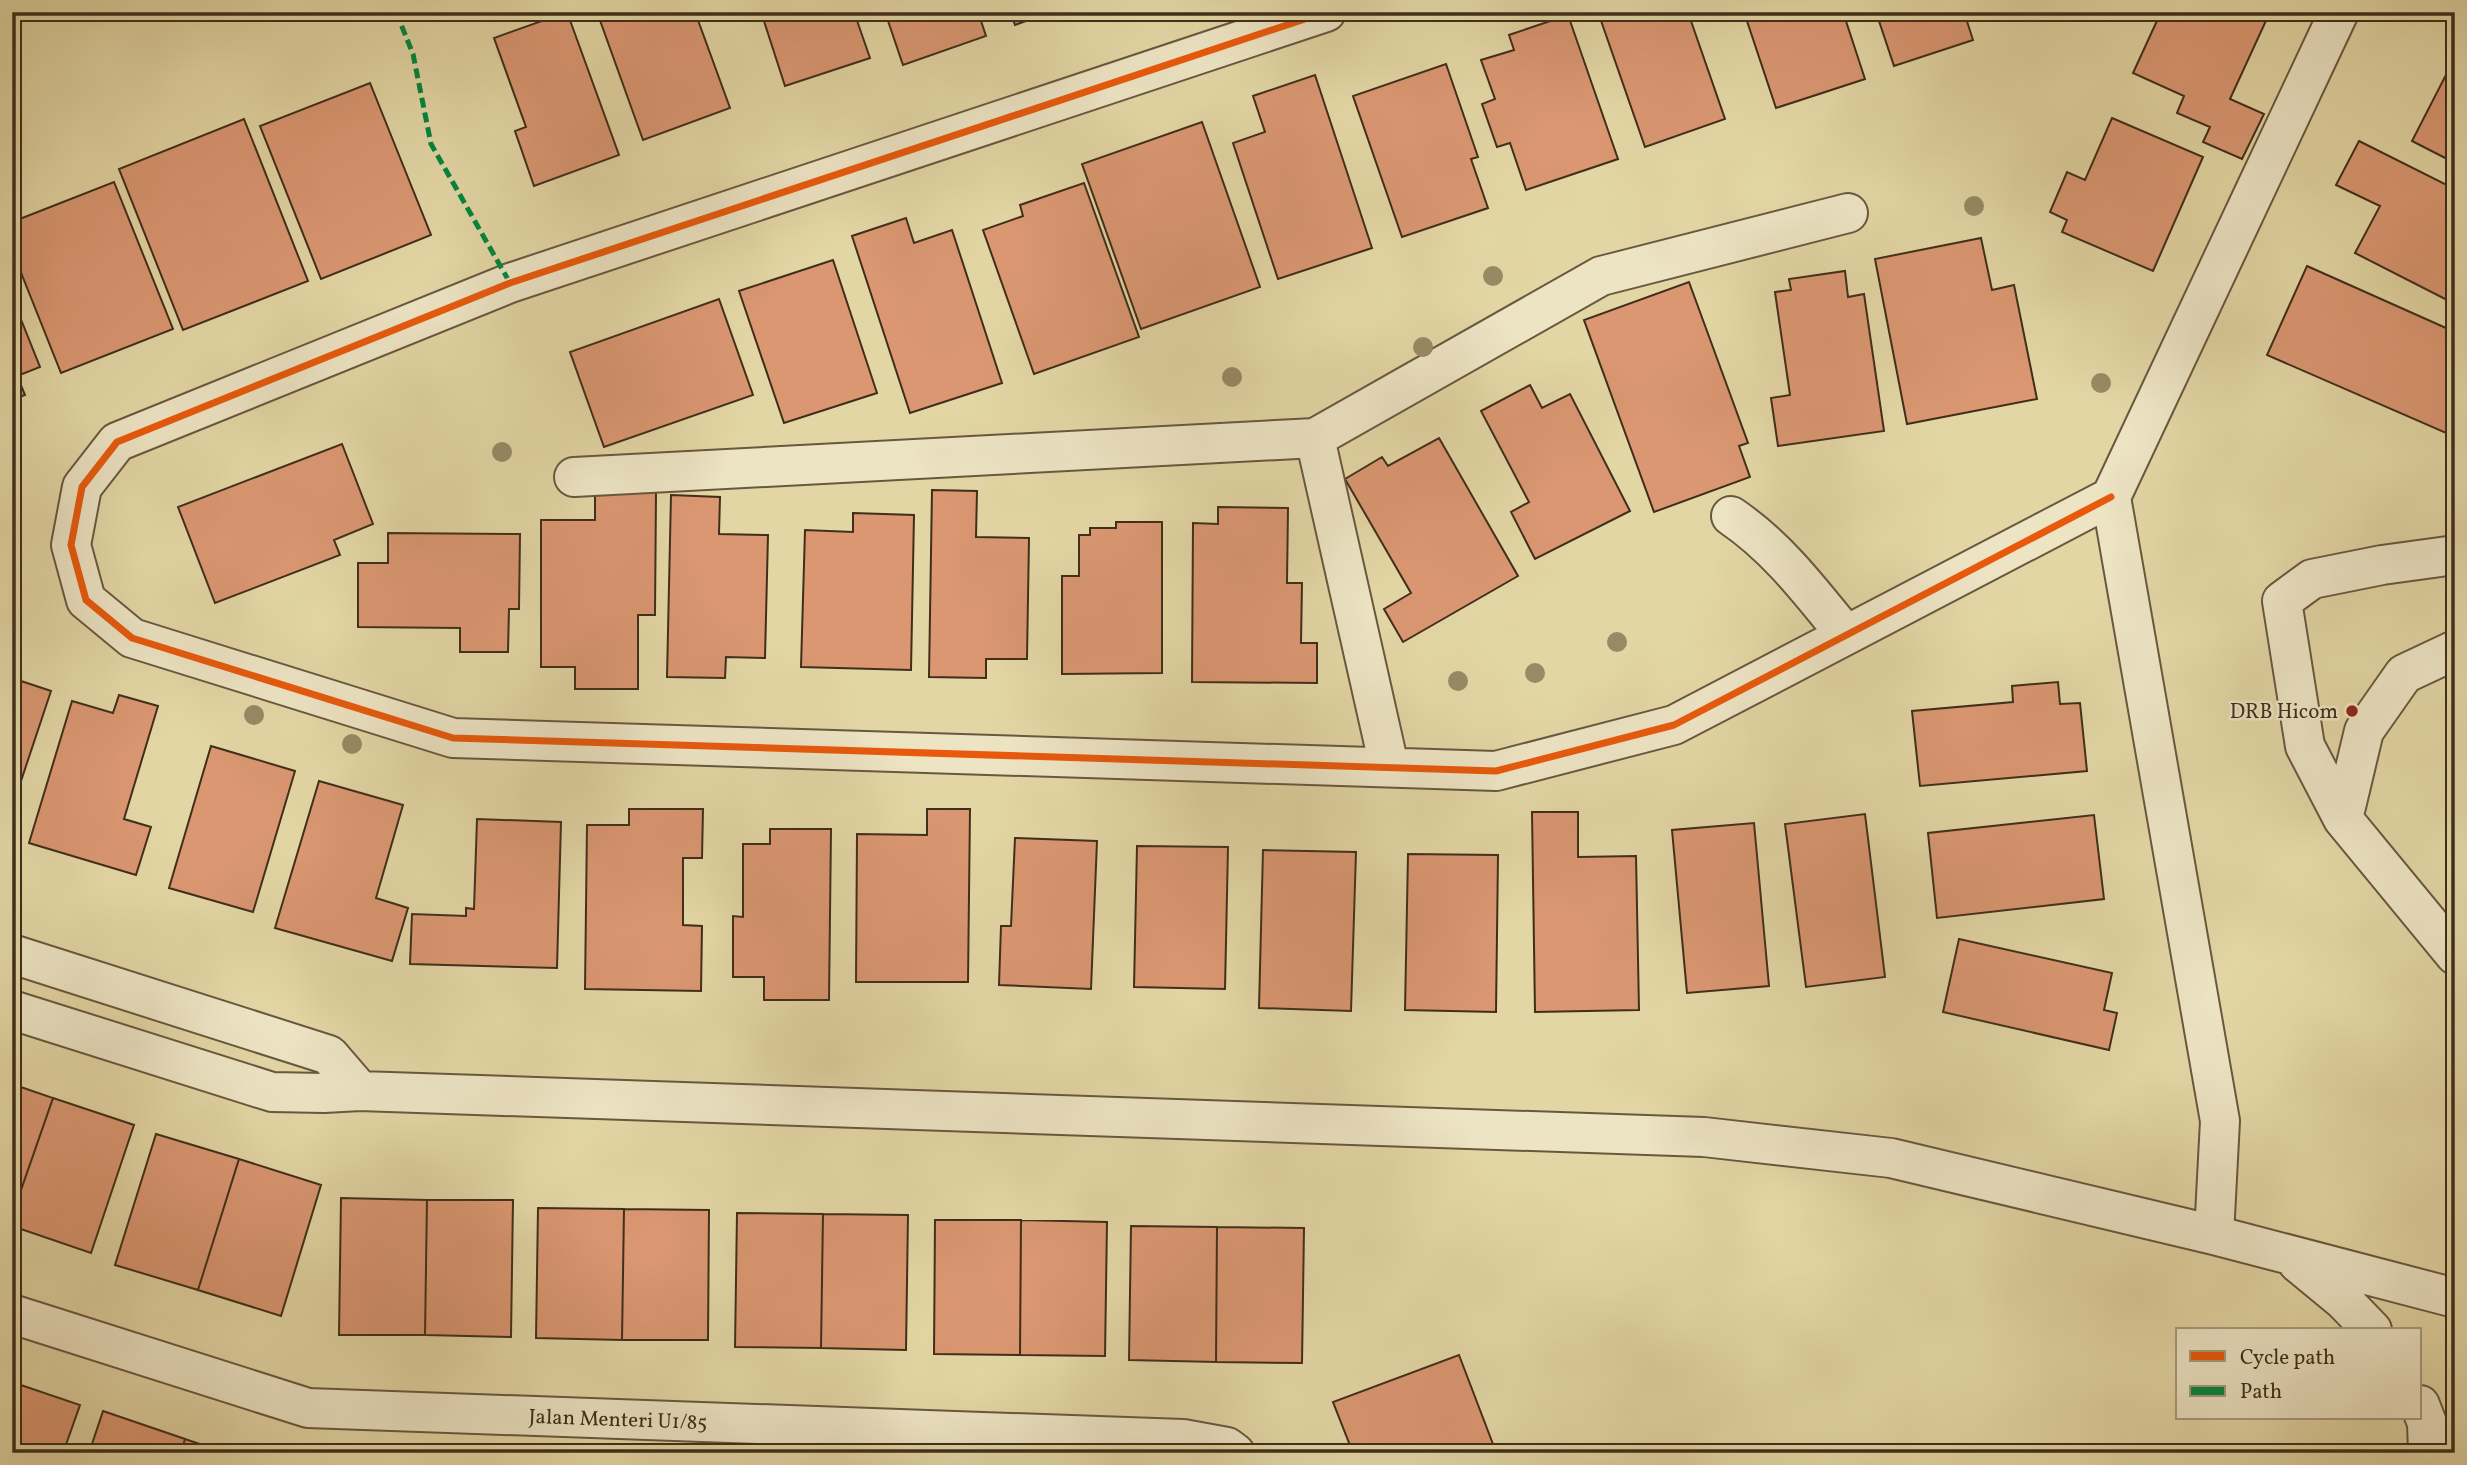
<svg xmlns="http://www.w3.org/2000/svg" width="2467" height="1465" font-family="Vollkorn,serif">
	<rect width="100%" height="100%" fill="#e3d6a5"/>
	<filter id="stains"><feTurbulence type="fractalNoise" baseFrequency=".00286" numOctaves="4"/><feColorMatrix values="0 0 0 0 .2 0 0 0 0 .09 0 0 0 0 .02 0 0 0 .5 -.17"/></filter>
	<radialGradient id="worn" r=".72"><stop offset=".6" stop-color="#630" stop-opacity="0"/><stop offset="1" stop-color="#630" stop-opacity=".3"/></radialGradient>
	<!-- building -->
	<path fill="#da9772" stroke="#402e1b" stroke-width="2" d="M567 12 619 155 534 186 515 131 526 127 494 38Z
		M597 12H695L730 108 643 140Z
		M761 12H854L870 58 785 86Z
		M885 12H978L986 36 903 65Z
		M1010 12H1050L1015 25Z
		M1598 12H1706L1707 16 1691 21 1725 119 1645 147Z
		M1744 12H1843L1865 79 1776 108Z
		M1876 12H1964L1973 40 1894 66Z
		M2161 12H2270L2230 99 2264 114 2242 159 2203 142 2210 127 2177 113 2184 96 2133 73Z
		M1568 15 1618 159 1526 190 1510 143 1497 147 1482 104 1495 99 1481 60 1514 50 1509 35Z
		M1446 64 1478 157 1471 159 1488 208 1402 237 1353 96Z
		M2451 65 2455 67V163L2412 141Z
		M1315 75 1372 248 1278 279 1233 143 1265 132 1253 96Z
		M370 83 431 235 321 279 260 126Z
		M2112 118 2203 157 2153 271 2062 232 2067 220 2050 212 2067 172 2085 180Z
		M244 119 308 281 183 330 119 169Z
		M1202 122 1260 287 1141 329 1082 164Z
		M2359 141 2455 189V304L2355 253 2380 206 2336 185Z
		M114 182 173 329 61 373 12 250V222Z
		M1084 183 1139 337 1034 374 983 230 1023 216 1020 205Z
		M906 218 914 243 952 230 1002 383 910 413 852 236Z
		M1981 238 1992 290 2014 285 2037 399 1907 424 1875 259Z
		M833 260 877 393 784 423 739 291Z
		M2307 266 2455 332V431L2453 436 2267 355Z
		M1845 271 1848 297 1864 294 1884 431 1778 446 1771 398 1790 395 1775 292 1791 290 1789 279Z
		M1689 282 1748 443 1739 446 1750 477 1654 512 1584 320Z
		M12 297 40 367 17 376 25 395 12 400Z
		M719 299 753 395 604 447 570 352Z
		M1530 385 1542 408 1570 394 1630 511 1535 559 1511 512 1529 502 1481 411Z
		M1439 438 1518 576 1403 642 1384 609 1411 593 1345 479 1382 457 1388 466Z
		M342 444 373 524 334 540 340 555 215 603 178 507Z
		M932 490 977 491 976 537 1029 538 1027 659H986V678L929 677Z
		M595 492H656L655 615H638V689H575V667H541V520H595Z
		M671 495 720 497 719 534 768 535 765 658 726 657 725 678 667 677Z
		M1218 507 1288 508 1287 583H1302L1301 643H1317V683L1192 682 1193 523 1218 524Z
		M853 513 914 515 911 670 801 667 805 530 853 532Z
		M1116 522H1162V673L1062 674V576H1079V535H1090V528H1116Z
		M388 533 520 534 519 609H509L508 652H460V628L358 627V563H388Z
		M12 678 51 691 12 808Z
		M2058 682 2060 704 2080 703 2087 771 1920 786 1912 711 2013 702 2012 686Z
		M119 695 158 706 124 819 151 827 136 875 29 843 72 701 113 713Z
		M211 746 295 771 253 912 169 888Z
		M319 781 403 805 376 898 408 908 392 961 275 928Z
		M629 809H703L702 858H683V925L702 926 701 991 585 989 587 825H629Z
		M927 809H970L968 982H856L857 834 927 835Z
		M1532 812H1578V857L1636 856 1639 1010 1535 1012Z
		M1865 814 1885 977 1806 987 1785 824Z
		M2094 815 2104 899 1937 918 1928 833Z
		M477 819 561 822 557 968 410 964 412 914 466 916V908L474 909Z
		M1754 823 1769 986 1687 993 1672 830Z
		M770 829H831L829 1000H764V977H733V916L743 917V844H770Z
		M1015 838 1097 841 1091 989 999 985 1001 926H1011Z
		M1137 846 1228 847 1225 989 1134 987Z
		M1263 850 1356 852 1351 1011 1259 1008Z
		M1408 854 1498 855 1496 1012 1405 1010Z
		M1959 939 2112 973 2104 1010 2117 1013 2109 1050 1943 1012Z
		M12 1084 53 1098 12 1216Z
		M53 1098 134 1125 91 1253 12 1226V1216Z
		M156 1134 239 1159 198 1290 115 1265Z
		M239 1159 321 1185 281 1316 198 1290Z
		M341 1198 427 1200 425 1335H339Z
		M427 1200H513L511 1337 425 1335Z
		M538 1208 624 1209 622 1340 536 1338Z
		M624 1209 709 1210 708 1340H622Z
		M737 1213 823 1214 821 1348 735 1347Z
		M823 1214 908 1215 906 1350 821 1348Z
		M935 1220H1021L1020 1355 934 1354Z
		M1021 1220 1107 1222 1105 1356 1020 1355Z
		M1131 1226 1217 1227 1216 1362 1129 1360Z
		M1217 1227 1304 1228 1302 1363 1216 1362Z
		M1459 1355 1496 1452 1353 1453 1333 1402Z
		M12 1382 80 1405 63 1453H12Z
		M103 1411 185 1439 181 1453H89Z
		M185 1439 226 1453H181Z"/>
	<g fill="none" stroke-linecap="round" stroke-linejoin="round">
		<defs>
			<path id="minor" d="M1326 12 510 283 117 442 82 487 71 545 86 600 132 638 453 738 1496 771 1674 725 2111 497
				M1315 438 1601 276 1848 213
				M574 477 1315 438 1389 766
				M1731 516C1778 548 1810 591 1846 635
				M2455 650 2404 674 2364 731 2343 819 2455 955
				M2343 819 2305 746 2282 601 2312 579 2382 565 2455 555
				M12 954 329 1055 360 1091
				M12 1010 272 1092 324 1093 360 1091 1704 1137 1891 1158 2214 1235 2455 1298
				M2214 1235 2220 1121 2111 497 2339 12
				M2298 1263 2343 1300 2372 1330
				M12 1314 308 1408 1183 1439 1227 1447 1235 1453
				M2420 1405 2427 1423 2428 1453"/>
		</defs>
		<!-- minor casing -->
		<use href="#minor" stroke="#69583e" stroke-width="42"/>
		<!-- minor -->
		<use href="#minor" stroke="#ede4c4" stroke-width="38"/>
		<!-- quiet -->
		<path stroke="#00873e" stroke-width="5" stroke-dasharray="10 5" stroke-linecap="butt" d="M396 12 413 54 431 144 510 283"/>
		<defs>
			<path id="cycleway" d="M1326 12 510 283 117 442 82 487 71 545 86 600 132 638 453 738 1496 771 1674 725 2111 497"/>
		</defs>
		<!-- cycleway casing -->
		<use href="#cycleway" stroke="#ede4c4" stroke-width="11"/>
		<!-- cycleway -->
		<use href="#cycleway" stroke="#e8590c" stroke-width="7"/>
	</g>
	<!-- trees -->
	<g fill="#978a65">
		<circle cx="1974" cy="206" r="10"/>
		<circle cx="1493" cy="276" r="10"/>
		<circle cx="1423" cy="347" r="10"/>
		<circle cx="1232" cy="377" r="10"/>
		<circle cx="2101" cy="383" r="10"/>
		<circle cx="502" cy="452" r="10"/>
		<circle cx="1617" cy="642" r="10"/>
		<circle cx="1535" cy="673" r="10"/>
		<circle cx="1458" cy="681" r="10"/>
		<circle cx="254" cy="715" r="10"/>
		<circle cx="352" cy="744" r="10"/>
	</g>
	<!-- markers -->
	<circle fill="#8f2418" stroke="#ede4c4" stroke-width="2.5" cx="2352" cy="711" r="7"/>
	<g text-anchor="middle" stroke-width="5" stroke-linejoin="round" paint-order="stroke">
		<!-- poi labels -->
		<g font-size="21" fill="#402e1b" stroke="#ede4c4" text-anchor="end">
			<text x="2338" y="718">DRB Hicom</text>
		</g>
		<!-- street labels -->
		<g font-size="21" fill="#402e1b" stroke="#ede4c4">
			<text transform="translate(618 1419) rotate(2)" y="7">Jalan Menteri U1/85</text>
		</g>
	</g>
	<!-- margin -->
	<rect width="2467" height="1465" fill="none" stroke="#e3d6a5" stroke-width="42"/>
	<rect x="14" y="14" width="2439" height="1437" fill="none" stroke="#402e1b" stroke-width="3.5"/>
	<rect x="21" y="21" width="2425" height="1423" fill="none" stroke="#402e1b" stroke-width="2"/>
	<!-- legend -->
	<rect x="2176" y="1328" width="245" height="91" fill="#ede4c4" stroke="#a89b80" stroke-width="2"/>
	<rect x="2190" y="1351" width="35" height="10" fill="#e8590c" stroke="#a89b80" stroke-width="2"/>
	<text x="2240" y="1364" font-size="21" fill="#402e1b">Cycle path</text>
	<rect x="2190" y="1386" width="35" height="10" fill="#00873e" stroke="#a89b80" stroke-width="2"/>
	<text x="2240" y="1398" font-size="21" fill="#402e1b">Path</text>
	<rect width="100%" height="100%" filter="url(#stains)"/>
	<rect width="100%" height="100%" fill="url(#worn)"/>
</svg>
